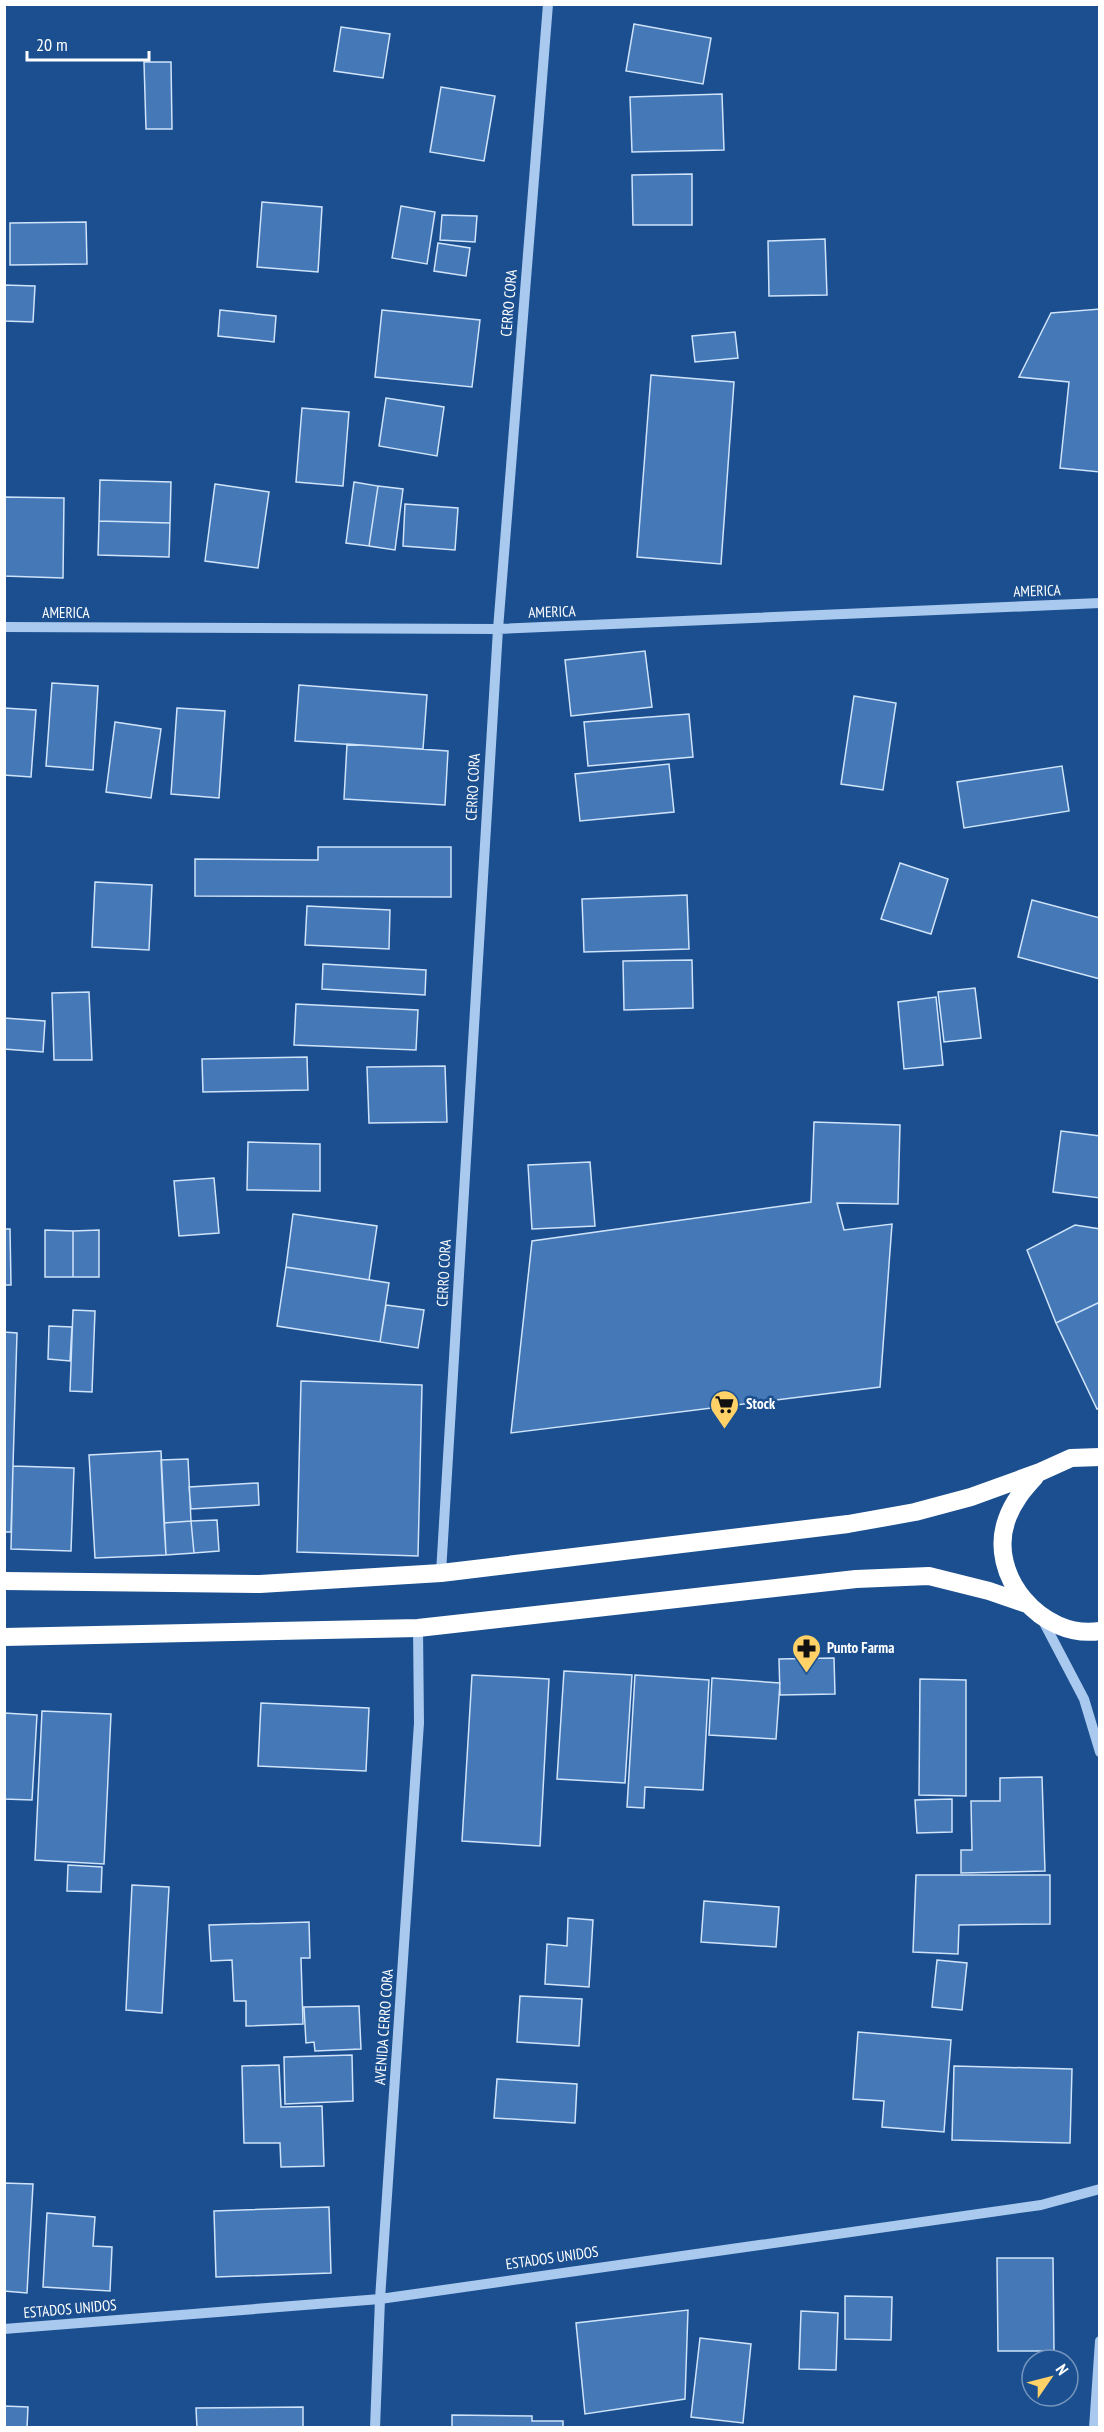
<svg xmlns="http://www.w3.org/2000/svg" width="1104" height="2432" font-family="'PT Sans Narrow',sans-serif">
	<rect width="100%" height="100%" fill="#1b4f8f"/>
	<!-- building -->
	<path fill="#4478b7" stroke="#cfe3fa" stroke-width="1.5" d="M634 24 711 38 703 84 626 71Z
		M341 27 390 34 383 78 334 71Z
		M144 62H171L172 129H146Z
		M441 87 495 96 484 161 430 152Z
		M722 94 724 150 632 152 630 97Z
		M692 174V225H633L632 175Z
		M262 202 322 207 318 272 257 267Z
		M401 206 435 212 427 264 392 258Z
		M442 215 477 216 475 242 440 240Z
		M86 222 87 264 10 265V223Z
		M825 239 827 295 769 296 768 241Z
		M438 243 470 248 466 276 434 271Z
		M4 285 35 286 33 322 4 321Z
		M1100 309V472L1060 468 1069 382 1019 377 1051 313Z
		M220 310 276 316 274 342 218 336Z
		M382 310 480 320 472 387 375 377Z
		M735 332 738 358 695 362 692 336Z
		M651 375 734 382 721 564 637 557Z
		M386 398 444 407 437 456 379 446Z
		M302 408 349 412 343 486 296 482Z
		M100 480 171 482 170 523 99 521Z
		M354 482 378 486 369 546 346 543Z
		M215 484 269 492 258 568 205 561Z
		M378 486 403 489 395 550 369 546Z
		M4 497 64 498 63 578 4 576Z
		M405 504 458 508 455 550 403 546Z
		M99 521 170 523 169 557 98 555Z
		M645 651 652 707 571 716 565 660Z
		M52 683 98 686 93 770 46 766Z
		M299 685 427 695 423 749 295 741Z
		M854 696 896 703 883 790 841 784Z
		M4 708 36 710 31 777 4 775Z
		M177 708 225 711 219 798 171 794Z
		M689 714 693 757 588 766 584 722Z
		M115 722 161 729 151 798 106 792Z
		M347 744 448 751 445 805 344 799Z
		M669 764 674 812 580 821 575 774Z
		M1062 766 1069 811 964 828 957 782Z
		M318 847H451V897L195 896V859L318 860Z
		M900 863 948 879 931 934 881 919Z
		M95 882 152 885 149 950 92 947Z
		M687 895 689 949 584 952 582 899Z
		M1032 900 1100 918V979L1018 957Z
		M307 906 390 910 389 949 305 945Z
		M692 960 693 1008 624 1010 623 961Z
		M323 964 426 970 425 995 322 989Z
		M975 988 981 1038 944 1042 938 992Z
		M89 992 92 1060H54L52 993Z
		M936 997 943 1065 904 1069 898 1002Z
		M296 1004 418 1010 416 1050 294 1045Z
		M4 1018 45 1021 43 1052 4 1049Z
		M307 1057 308 1090 203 1092 202 1059Z
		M445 1066 447 1122 369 1123 367 1067Z
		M814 1122 900 1125 898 1204 837 1203 844 1230 892 1224 880 1387 511 1433 532 1241 811 1202Z
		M1061 1131 1100 1136V1198L1053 1192Z
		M248 1142 320 1144V1191L247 1190Z
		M590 1162 595 1226 532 1229 528 1165Z
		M214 1178 219 1233 179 1236 174 1181Z
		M293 1214 377 1226 369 1280 286 1267Z
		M1075 1225 1100 1229V1302L1056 1323 1027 1250Z
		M4 1229H10L11 1285H4Z
		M45 1230 73 1231V1277H45Z
		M99 1230V1277H73V1231Z
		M286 1267 389 1283 380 1342 277 1326Z
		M1100 1302V1408L1097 1409 1056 1323Z
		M386 1305 424 1310 418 1348 380 1342Z
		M73 1310 95 1311 92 1392 70 1391Z
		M49 1326 72 1327 70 1361 48 1359Z
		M4 1332 17 1333 11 1532H4Z
		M301 1381 422 1385 418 1556 297 1552Z
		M161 1451 166 1555 95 1558 89 1455Z
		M188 1459 191 1521 164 1523 161 1460Z
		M13 1466 74 1468 71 1551 11 1549Z
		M258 1483 259 1505 191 1509 189 1487Z
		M217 1520 219 1551 194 1553 191 1521Z
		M191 1521 194 1553 166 1555 164 1523Z
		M834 1658 835 1694 780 1695 779 1659Z
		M564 1671 632 1675 625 1783 557 1779Z
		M472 1675 549 1679 540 1846 462 1841Z
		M635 1675 709 1680 703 1790 645 1787 644 1808 627 1807Z
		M712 1678 780 1683 776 1739 709 1735Z
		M920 1679 966 1680V1796L919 1795Z
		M261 1703 369 1708 366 1771 258 1766Z
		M42 1711 111 1714 104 1864 35 1860Z
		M4 1713 37 1715 32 1800 4 1799Z
		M1042 1777 1045 1871 961 1873V1850H972L971 1801H1000V1778Z
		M952 1799V1832L917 1833 915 1800Z
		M68 1865 102 1867 101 1892 67 1891Z
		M916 1875H1050V1924L959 1925 958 1954 913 1952Z
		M132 1885 169 1887 162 2013 126 2010Z
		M704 1901 779 1907 776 1947 701 1942Z
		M568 1918 593 1920 589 1987 545 1984 547 1944 567 1946Z
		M309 1922 310 1958H301L303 2024 246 2026V2001H234L232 1960 211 1961 209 1925Z
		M937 1960 967 1963 962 2010 932 2007Z
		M520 1996 582 1999 579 2046 517 2042Z
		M359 2006 361 2049 315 2051 314 2042 306 2043 304 2007Z
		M858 2032 951 2040 944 2132 882 2127 884 2101 853 2099Z
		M352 2055 353 2101 285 2104 284 2057Z
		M279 2065 281 2107 322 2106 324 2166 281 2167 280 2143H244L242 2066Z
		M954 2066 1072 2069 1070 2143 952 2140Z
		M497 2079 577 2084 575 2123 494 2118Z
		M4 2183 33 2184 27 2293 4 2291Z
		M329 2207 331 2273 216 2277 214 2211Z
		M47 2213 95 2217 93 2246 112 2247 110 2291 43 2287Z
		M997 2258H1053L1054 2351H998Z
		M845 2296 892 2297 891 2340 845 2339Z
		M688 2310 685 2399 585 2414 576 2323Z
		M801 2311 838 2313 836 2370 799 2369Z
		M700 2338 751 2344 743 2423 691 2417Z
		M4 2406 28 2407 27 2428H4Z
		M303 2407V2428H197L196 2408Z
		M452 2415 532 2416V2421H563V2428H452Z"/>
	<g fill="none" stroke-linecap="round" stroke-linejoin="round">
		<!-- minor -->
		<path stroke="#a9c9ee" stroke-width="10" d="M4 627 498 629 1100 603
			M441 1573 498 629 548 4
			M1042 1619 1084 1699 1100 1752
			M4 2329 380 2299 1041 2205 1100 2189
			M375 2428 380 2299 419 1723 418 1628
			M1094 2428 1100 2341"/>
		<!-- highway -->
		<path stroke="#fff" stroke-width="18" d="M1035 1477C1023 1490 1013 1502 1007 1519 986 1575 1042 1640 1100 1631
			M4 1581 260 1584 441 1573 848 1524 915 1512 971 1497 1040 1472 1071 1458 1100 1457
			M4 1637 418 1628 856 1579 929 1576 989 1591 1027 1604"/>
	</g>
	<!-- icons -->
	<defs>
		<symbol id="supermarket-pin" viewBox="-11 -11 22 30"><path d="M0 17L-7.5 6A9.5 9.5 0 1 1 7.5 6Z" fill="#ffd166" stroke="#1b4f8f"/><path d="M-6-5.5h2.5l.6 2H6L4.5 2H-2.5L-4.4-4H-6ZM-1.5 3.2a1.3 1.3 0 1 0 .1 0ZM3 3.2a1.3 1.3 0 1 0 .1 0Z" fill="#111"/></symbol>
		<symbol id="pharmacy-pin" viewBox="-11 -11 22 30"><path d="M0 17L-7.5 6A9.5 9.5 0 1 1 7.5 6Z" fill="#ffd166" stroke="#1b4f8f"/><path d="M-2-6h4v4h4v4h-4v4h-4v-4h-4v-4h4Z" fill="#111"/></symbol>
	</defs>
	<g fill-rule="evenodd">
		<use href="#supermarket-pin" x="708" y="1388" width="33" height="45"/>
		<use href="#pharmacy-pin" x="790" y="1632" width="33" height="45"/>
	</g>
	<g text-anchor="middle" stroke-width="5" stroke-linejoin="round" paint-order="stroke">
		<!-- street labels -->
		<g font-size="15" fill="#fff" stroke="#1b4f8f">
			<text transform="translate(509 303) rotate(-85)" y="5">CERRO CORA</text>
			<text transform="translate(1037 591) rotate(-2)" y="5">AMERICA</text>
			<text transform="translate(552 612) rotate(-2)" y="5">AMERICA</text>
			<text x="66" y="618">AMERICA</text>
			<text transform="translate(473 787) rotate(-87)" y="5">CERRO CORA</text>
			<text transform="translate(444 1273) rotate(-87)" y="5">CERRO CORA</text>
			<text transform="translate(384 2027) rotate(-86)" y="5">AVENIDA CERRO CORA</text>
			<text transform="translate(552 2258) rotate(-8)" y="5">ESTADOS UNIDOS</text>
			<text transform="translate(70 2309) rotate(-5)" y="5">ESTADOS UNIDOS</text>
		</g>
		<!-- poi labels -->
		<g font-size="15" font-weight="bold" fill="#fff" stroke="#1b4f8f" text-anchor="start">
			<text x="746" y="1409">Stock</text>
			<text x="827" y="1653">Punto Farma</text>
		</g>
	</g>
	<!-- border -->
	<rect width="1104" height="2432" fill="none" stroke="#ffffff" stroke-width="12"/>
	<!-- north arrow -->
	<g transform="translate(1050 2378) rotate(55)"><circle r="28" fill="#1b4f8f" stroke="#7695bc" stroke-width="1.5"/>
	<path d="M0-4.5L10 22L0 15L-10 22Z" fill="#ffd166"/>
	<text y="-9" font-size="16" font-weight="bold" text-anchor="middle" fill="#ffffff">N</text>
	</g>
	<!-- scale -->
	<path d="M27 51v9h122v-9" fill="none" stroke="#ffffff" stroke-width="3"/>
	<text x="36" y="51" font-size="18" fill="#ffffff" stroke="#1b4f8f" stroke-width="4.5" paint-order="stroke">20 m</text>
</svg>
